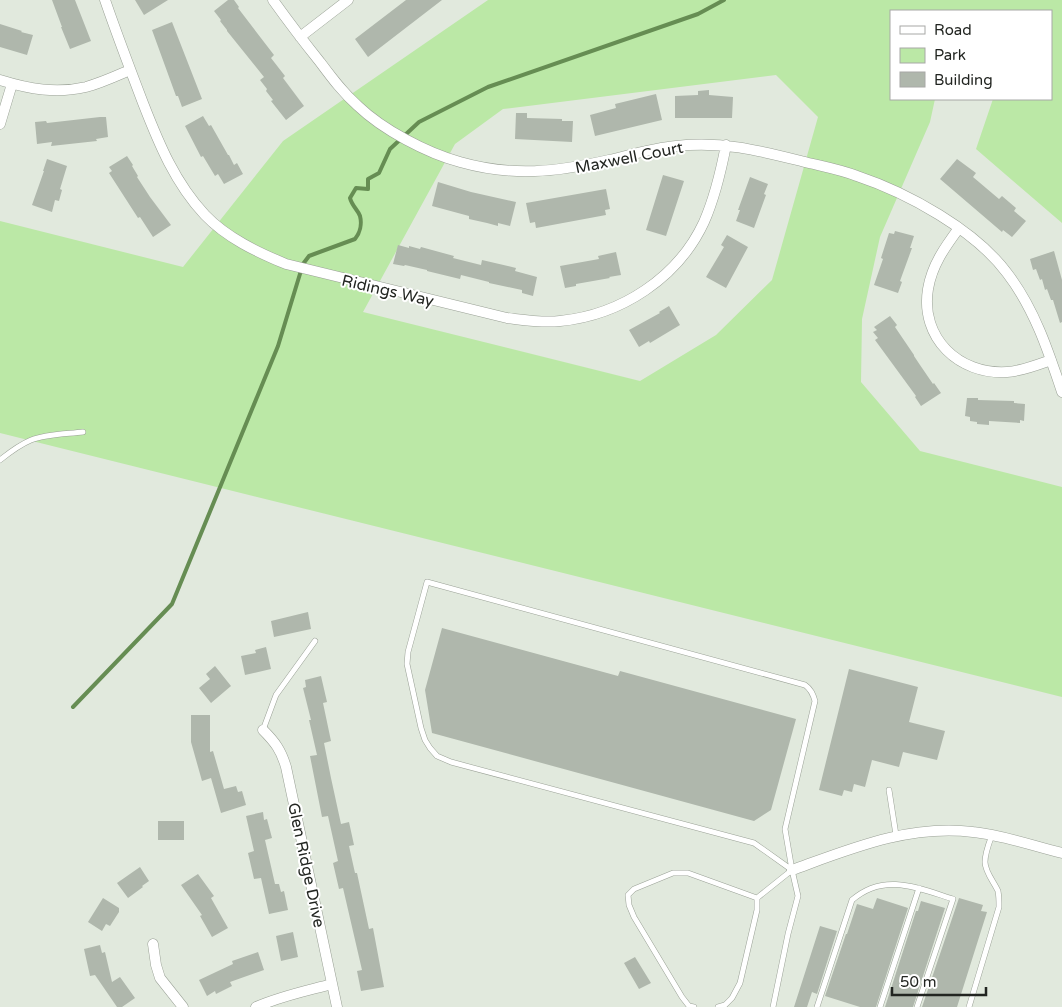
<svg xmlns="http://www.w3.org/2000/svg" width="1062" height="1007" font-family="'Varela Round',sans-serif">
	<rect width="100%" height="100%" fill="#e1e9dd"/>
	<!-- green -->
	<path fill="#bbe8a6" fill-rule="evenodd" d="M488 0H1062V223L976 149 993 99H1051V11H891V99H935L930 122 880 237 862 319 861 382 920 451 1062 487V697L0 433V221L183 267 283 141ZM776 75 818 117 772 280 716 335 640 381 363 312 455 144 503 109Z"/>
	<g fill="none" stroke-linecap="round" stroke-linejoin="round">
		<!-- stream -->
		<path stroke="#668d53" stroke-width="4" d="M73 707 172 604 278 346 303 264 309 256 355 239C360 233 362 224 360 216 358 210 352 206 350 198L356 188 368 189V179L379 173 390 149 419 122 488 87 698 14 724 0"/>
	</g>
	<!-- building -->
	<path fill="#afb7ac" d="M52 0H75L91 41 70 49 61 27H62Z
		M135 0H168L144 15Z
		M228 0H234L239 7 238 8 274 55 271 58 285 76 283 78 304 106 286 120 271 101 273 100 266 91 267 89 260 80 264 77 227 31V30L220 21 221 20 214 11Z
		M406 0H442L368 57 355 39Z
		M172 22 202 99 182 107 178 96H176L152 30Z
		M0 24 22 31 21 32 33 35 27 55 0 47Z
		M709 90V95L733 97 732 118H675V96L698 95V91Z
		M656 94 662 120 595 136 590 115 616 108 615 104Z
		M516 113H527V118L562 119V121H573L572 142 515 139Z
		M203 116 209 126 211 125 228 155H229L234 165 237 163 243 174 224 184 218 174 215 176 203 156 201 157 185 126Z
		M100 117H106L108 137 96 139 97 141 51 146 52 142 37 144 35 122 46 121 47 123Z
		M127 156 133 165 132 166 138 176 137 177 150 197 171 225 153 237 140 217 138 218 109 173 112 171 109 167Z
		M47 159 67 166 60 189 62 190 59 201 55 200 52 212 32 205 44 171H43Z
		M957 159 976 173 973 177 999 199 1002 196 1016 208 1014 211 1026 221 1012 237 1003 230 1002 232 940 179Z
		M663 175 684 181 666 236 646 230Z
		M750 177 768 184 764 194 766 195 754 228 736 221 740 210H738Z
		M438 182 471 192 516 202 510 226 498 223V226L487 223 469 219V216L432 206Z
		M606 189 610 209 605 210 606 215 536 228 535 222 530 223 526 203Z
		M895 231 914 236 910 248H912L900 281 902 282 898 293 874 285 883 259 881 258 889 233 894 234Z
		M727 235 748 247 726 288 706 277 724 247 721 245Z
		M398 245 409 248V246L420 249 421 247 454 256 453 258 481 265 482 260 516 268 515 271 537 277 533 296 522 293V290L489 283V282L461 275 460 279 427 271V270L405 265 404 266 393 264Z
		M1054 251 1062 280V322L1060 323 1053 300H1051L1047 289 1045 290 1042 279 1040 280 1036 269 1033 270 1030 259Z
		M616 252 621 275 609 277 610 278 576 284V286L565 288 560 266 599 259 598 256Z
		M669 306 680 325 650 343 649 341 639 347 629 330 660 313 659 312Z
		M890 316 897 325 895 327 914 355V356L920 365 933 384 934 383 941 393 921 406 915 397 916 396 875 340 878 338 873 332 877 330 874 327Z
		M967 398H978V400L1014 401V403L1025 404 1024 421 1020 420V423L989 421V425L977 424V422L970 421V417L965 416Z
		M308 612 311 629 274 637 271 621Z
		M442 628 618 676 620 671 796 719 771 810 754 821 432 733 425 690Z
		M266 647 271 669 245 675 241 656 256 653 255 650Z
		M215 666 231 686 211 703 199 688 210 679 206 674Z
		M849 669 918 687 909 722 945 731 937 760 903 752 899 767 872 760 865 787 854 784 852 792 844 790 842 796 819 790Z
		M321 676 327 702 323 703 331 741 324 743 331 778 341 824 349 822 354 845 349 846 355 873H357L369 929 373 928 384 987 361 991 357 971 362 970 343 888 339 889 333 863 338 861 328 816 322 817 310 756 317 755 309 720H311L303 688 306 687 305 680Z
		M191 715H210V752L213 751 224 789 236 786 238 792 242 791 246 805 221 813 211 778 202 781 191 742Z
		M263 812 264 820 267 819 272 838 265 840 275 884H279L281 892 284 891 288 910 269 914 261 878 254 879 248 853 254 851 246 816Z
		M158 821H184V840H158Z
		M140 867 149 881 142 886 143 887 128 898 117 883Z
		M198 874 214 896 211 898 228 928 212 937 200 916 202 915 181 885Z
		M103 898 119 908V912L110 926 106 924 102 931 88 922Z
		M877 898 908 908 876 1007H860L825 996 846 934H847L857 904 873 909Z
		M959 898 983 905 981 911 987 912 957 1007H922Z
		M921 901 945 908 913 1007H885L916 911H918Z
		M820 926 837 931 817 994 812 992 807 1007H794Z
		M293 932 298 957 281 961 276 936Z
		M100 945 102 953 105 952 112 982 120 977 135 998 122 1007H117L95 975 90 976 84 949Z
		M258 952 264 970 230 982 232 986 216 994 215 991 207 996 199 980 233 964 232 961Z
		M635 957 651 983 639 989 624 963Z"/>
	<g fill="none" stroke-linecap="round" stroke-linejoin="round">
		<defs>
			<path id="lane" d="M0 460C10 452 19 445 31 440 47 434 66 434 83 432
				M263 730 276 695 315 641
				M889 790 896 835
				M757 898 792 870
				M694 1007 689 1006 682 997 634 917 629 905 628 895 634 889 673 873H688L757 898
				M718 1007 725 1005 732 998 740 983 757 910V898
				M773 1007 788 934 798 896 792 870 785 829 815 701C813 694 811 689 805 685L427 582 408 652 407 664 421 728 425 740 430 748 437 756 451 762 754 843 792 870
				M817 1007 852 900C884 872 918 888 953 899L917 1007
				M880 1007 919 888
				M969 1007 999 907C999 901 999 896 998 891 994 882 985 872 985 862 985 853 989 843 992 835"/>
			<path id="street" d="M105 0C117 35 130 69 143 103 159 144 175 183 205 215 227 238 257 252 286 264L507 318C524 320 542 323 560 321 621 315 678 278 704 222 715 197 721 171 726 145
				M273 0C288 21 304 42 320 62 332 78 343 93 358 106 383 130 427 153 460 162 513 177 556 172 609 160 631 155 653 148 676 146 722 141 757 150 801 161 820 166 839 169 857 176 908 193 975 230 1007 273 1034 308 1048 350 1062 392
				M300 37 348 0
				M0 80C29 89 56 94 86 87 101 83 116 76 130 70
				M0 124 12 84
				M959 228C945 247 932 265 928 289 920 338 959 375 1007 372 1022 371 1037 365 1051 360
				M263 730C275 742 281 750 286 767L337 1007
				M792 870C850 849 909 824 973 832 1003 835 1033 846 1062 853
				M153 944 156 965 160 978 183 1007
				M256 1007C281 996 306 991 332 984"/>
		</defs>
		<!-- lane casing -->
		<use href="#lane" stroke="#9aa196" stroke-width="6"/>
		<!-- street casing -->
		<use href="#street" stroke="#9aa196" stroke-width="11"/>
		<!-- lane -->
		<use href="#lane" stroke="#fff" stroke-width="5"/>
		<!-- street -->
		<use href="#street" stroke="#fff" stroke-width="10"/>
	</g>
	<g text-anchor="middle" stroke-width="4" stroke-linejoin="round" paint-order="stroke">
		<!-- street labels -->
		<g font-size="16" fill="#222521" stroke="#fff">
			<text transform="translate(629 157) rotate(-11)" y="6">Maxwell Court</text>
			<text transform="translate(388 290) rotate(13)" y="6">Ridings Way</text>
			<text transform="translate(307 865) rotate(78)" y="6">Glen Ridge Drive</text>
		</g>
	</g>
	<!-- legend -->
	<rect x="890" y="10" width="162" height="90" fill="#ffffff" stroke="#a7a8a6"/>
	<rect x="900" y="26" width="25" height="8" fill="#ffffff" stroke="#a7a8a6"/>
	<text x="934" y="35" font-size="15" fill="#222521">Road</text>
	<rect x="900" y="48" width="25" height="15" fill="#bbe8a6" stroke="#a7a8a6"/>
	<text x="934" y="60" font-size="15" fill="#222521">Park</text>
	<rect x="900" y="72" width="25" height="15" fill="#afb7ac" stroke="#a7a8a6"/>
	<text x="934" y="85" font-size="15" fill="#222521">Building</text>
	<!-- scale -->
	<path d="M892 987v8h94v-8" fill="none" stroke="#222521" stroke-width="2.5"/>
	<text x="900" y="987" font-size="15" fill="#222521" stroke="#ffffff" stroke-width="4" paint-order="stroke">50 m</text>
</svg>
